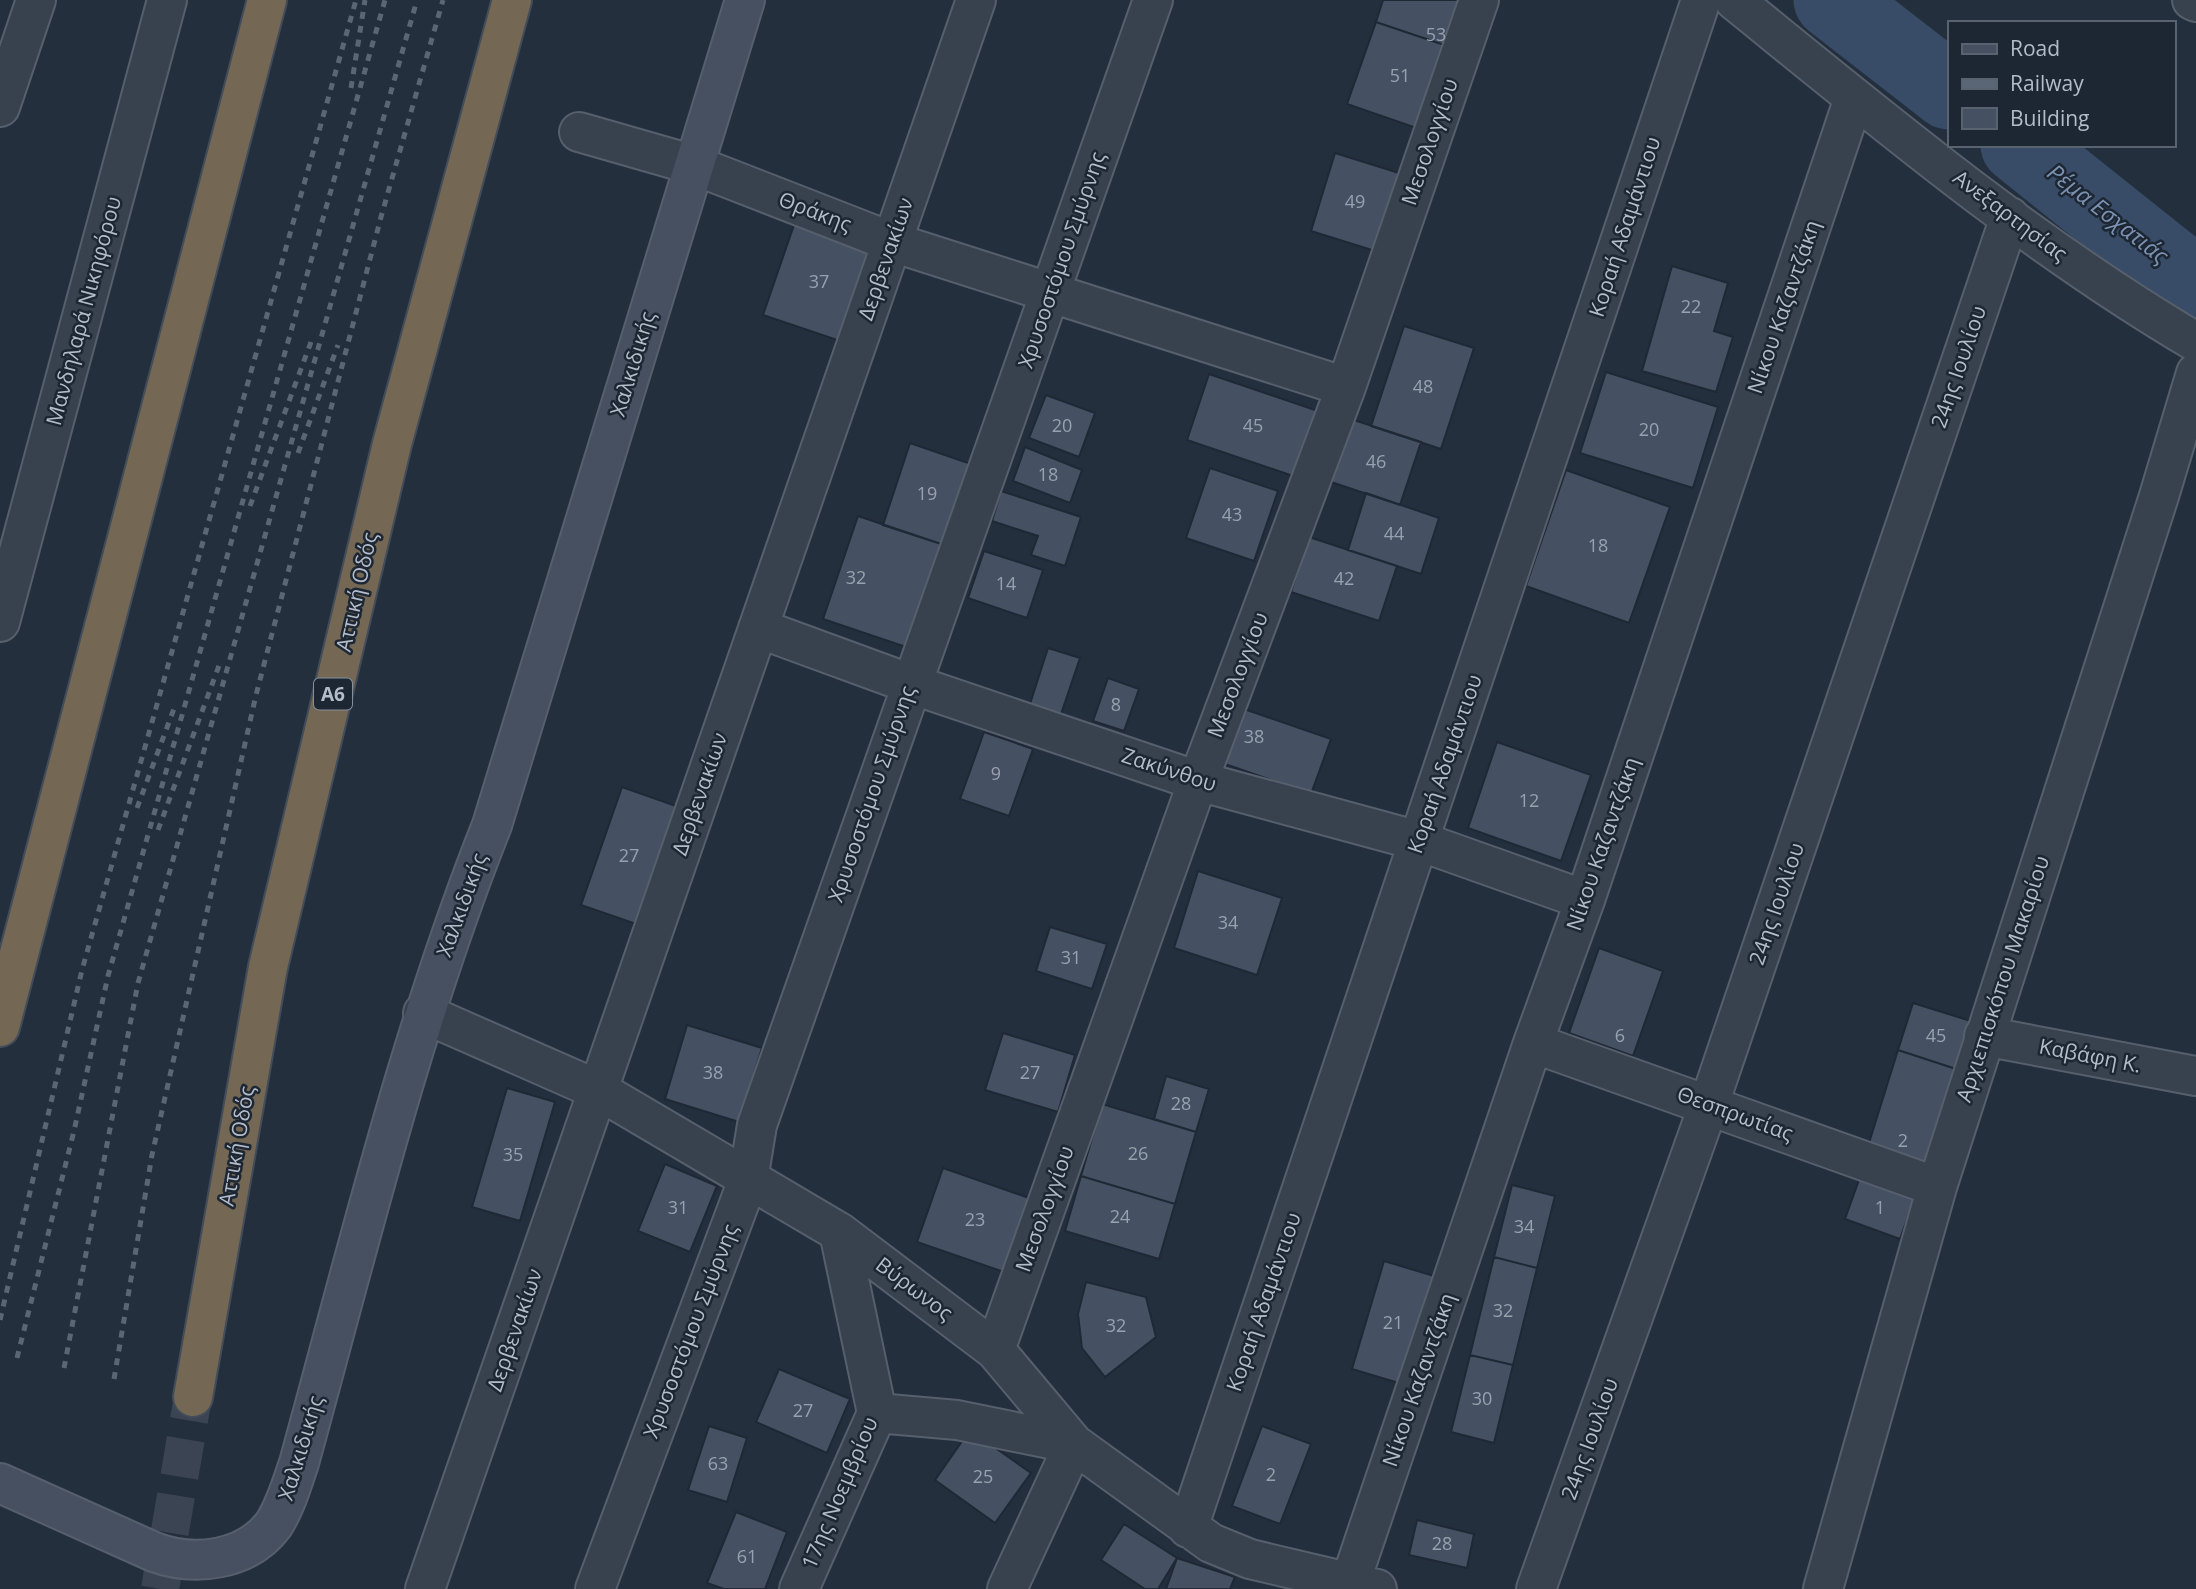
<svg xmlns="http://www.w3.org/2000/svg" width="2196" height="1589" font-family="'Open Sans',sans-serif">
	<rect width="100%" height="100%" fill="#242f3e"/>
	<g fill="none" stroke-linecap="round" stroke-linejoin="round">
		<!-- river -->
		<path stroke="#394c67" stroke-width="77" d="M1832 0 1949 91
			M2019 145 2173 268 2196 282"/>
	</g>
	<!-- building -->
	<path fill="#455162" stroke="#1f2835" stroke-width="2" d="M1383 0H1470L1453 48 1376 22Z
		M1376 22 1453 48 1425 131 1347 104Z
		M1335 153 1399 173 1375 251 1311 231Z
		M795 222 874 249 843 342 763 315Z
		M1672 266 1728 283 1714 331 1733 337 1716 392 1642 371Z
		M1404 326 1474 348 1441 449 1371 426Z
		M1606 372 1718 407 1693 488 1580 453Z
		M1209 374 1318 411 1296 477 1187 440Z
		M1046 395 1095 413 1079 457 1029 438Z
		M1351 419 1421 442 1400 505 1331 482Z
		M910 443 971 464 944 545 883 525Z
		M1025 447 1082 470 1070 503 1013 481Z
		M1210 468 1278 491 1254 561 1186 538Z
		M1566 470 1670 507 1629 623 1526 586Z
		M1001 491 1081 517 1065 566 1031 555 1038 536 992 521Z
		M1366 493 1439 518 1421 574 1348 550Z
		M858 516 944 545 909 648 823 619Z
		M1309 537 1397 566 1379 621 1291 592Z
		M984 551 1043 570 1027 618 968 598Z
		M1048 648 1080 658 1060 717 1029 707Z
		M1108 678 1139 689 1124 731 1093 721Z
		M1244 709 1331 739 1311 794 1225 764Z
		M984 732 1033 749 1009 816 960 799Z
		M1497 742 1591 775 1561 861 1468 828Z
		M622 787 676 806 636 924 581 905Z
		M1198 871 1282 898 1257 975 1174 948Z
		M1050 927 1107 944 1092 989 1036 971Z
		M1599 948 1663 971 1633 1056 1569 1033Z
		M1913 1003 1974 1022 1959 1070 1898 1050Z
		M687 1025 762 1048 739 1122 665 1099Z
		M1003 1033 1075 1055 1058 1112 985 1090Z
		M1898 1050 1959 1070 1929 1166 1868 1146Z
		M1166 1076 1209 1089 1196 1132 1154 1119Z
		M507 1088 555 1102 520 1221 472 1207Z
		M1102 1104 1196 1132 1175 1204 1081 1176Z
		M665 1164 717 1186 690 1252 638 1231Z
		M943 1168 1032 1199 1007 1273 917 1242Z
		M1081 1176 1175 1204 1159 1259 1065 1231Z
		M1860 1177 1915 1197 1900 1239 1845 1219Z
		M1512 1185 1555 1196 1537 1268 1494 1257Z
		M1494 1257 1537 1268 1513 1365 1470 1355Z
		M1384 1261 1434 1276 1402 1384 1352 1369Z
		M1086 1282 1146 1297 1156 1337 1105 1377 1082 1348 1078 1314Z
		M1470 1355 1513 1365 1494 1443 1451 1432Z
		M779 1369 850 1399 827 1453 756 1422Z
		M709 1426 747 1438 727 1502 688 1490Z
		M1262 1426 1311 1444 1280 1524 1232 1506Z
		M970 1430 1031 1473 995 1523 935 1480Z
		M736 1512 787 1532 765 1589H724L707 1583Z
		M1417 1520 1474 1534 1467 1568 1409 1555Z
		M1124 1524 1177 1558 1158 1589H1145L1101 1560Z
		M1177 1558 1235 1577 1230 1589H1166Z"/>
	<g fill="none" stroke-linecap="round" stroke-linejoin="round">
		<!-- highway-tunnel -->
		<path stroke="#3a4453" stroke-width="38" stroke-dasharray="38 19" stroke-linecap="butt" d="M160 1589 193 1397"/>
		<defs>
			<path id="street" d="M1734 0C1882 120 2031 245 2196 342
				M2192 0 2196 2
				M0 107 36 0
				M579 132 694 165 892 242 1346 387
				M0 622 167 0
				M758 628 911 684 1198 781 1419 841 1585 900
				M423 1013 598 1090 839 1232 995 1350 1074 1444 1211 1543 1250 1559 1377 1589
				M1984 1036 2196 1076
				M1533 1043 1937 1187
				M995 1350 1198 781 1346 387 1479 0
				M877 1413 957 1420 1074 1444 1007 1589
				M1188 1528 1701 0
				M425 1589 976 0
				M595 1589 748 1180 757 1125 1153 0
				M799 1589 877 1413 839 1232
				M1348 1589 1533 1043 1585 900 1854 98
				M1536 1589 1709 1104 2010 217
				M1823 1589 1937 1187 2159 496 2196 373"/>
			<path id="secondary" d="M0 1483 154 1552C194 1567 247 1561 274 1524 286 1505 292 1483 299 1463 358 1249 410 1031 492 825L745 0"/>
			<path id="highway" d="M0 1027 267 0
				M193 1397 268 967 392 444 512 0"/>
		</defs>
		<!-- street casing -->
		<use href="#street" stroke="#565f6c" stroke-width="42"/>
		<!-- secondary casing -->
		<use href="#secondary" stroke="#565f6c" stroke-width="42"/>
		<!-- highway casing -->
		<use href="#highway" stroke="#434c59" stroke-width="42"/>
		<!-- street -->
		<use href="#street" stroke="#38414e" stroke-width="38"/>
		<!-- secondary -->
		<use href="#secondary" stroke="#465061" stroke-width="38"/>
		<!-- highway -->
		<use href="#highway" stroke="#746855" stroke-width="38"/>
		<!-- rail -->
		<path stroke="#5a6575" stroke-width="5" stroke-dasharray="7 7" stroke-linecap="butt" d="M351 88 365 0
			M298 453 338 345
			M250 506 311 342
			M137 808 175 706
			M158 830 220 663
			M0 1320 82 970 356 0
			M17 1358 74 1131 108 976 385 0
			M64 1368 138 983 417 0
			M114 1379 152 1155 256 695 381 217 443 0"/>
	</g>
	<g text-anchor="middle" stroke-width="5" stroke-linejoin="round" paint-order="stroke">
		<!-- number labels -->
		<g font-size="18" fill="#98a1af">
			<text x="1436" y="41">53</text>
			<text x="1400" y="82">51</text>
			<text x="1355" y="208">49</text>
			<text x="819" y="288">37</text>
			<text x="1691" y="313">22</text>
			<text x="1423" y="393">48</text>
			<text x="1062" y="432">20</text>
			<text x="1253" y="432">45</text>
			<text x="1649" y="436">20</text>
			<text x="1376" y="468">46</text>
			<text x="1048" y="481">18</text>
			<text x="927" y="500">19</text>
			<text x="1232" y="521">43</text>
			<text x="1394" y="540">44</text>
			<text x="1598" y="552">18</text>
			<text x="856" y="584">32</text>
			<text x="1344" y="585">42</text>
			<text x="1006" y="590">14</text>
			<text x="1116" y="711">8</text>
			<text x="1254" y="743">38</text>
			<text x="996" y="780">9</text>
			<text x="1529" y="807">12</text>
			<text x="629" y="862">27</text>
			<text x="1228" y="929">34</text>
			<text x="1071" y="964">31</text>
			<text x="1620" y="1042">6</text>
			<text x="1936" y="1042">45</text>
			<text x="713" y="1079">38</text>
			<text x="1030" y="1079">27</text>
			<text x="1181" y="1110">28</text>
			<text x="1903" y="1147">2</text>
			<text x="1138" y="1160">26</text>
			<text x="513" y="1161">35</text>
			<text x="678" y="1214">31</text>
			<text x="1880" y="1214">1</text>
			<text x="1120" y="1223">24</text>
			<text x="975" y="1226">23</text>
			<text x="1524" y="1233">34</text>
			<text x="1503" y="1317">32</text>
			<text x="1393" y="1329">21</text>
			<text x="1116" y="1332">32</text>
			<text x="1482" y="1405">30</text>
			<text x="803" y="1417">27</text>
			<text x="718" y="1470">63</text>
			<text x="1271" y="1481">2</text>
			<text x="983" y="1483">25</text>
			<text x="1442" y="1550">28</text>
			<text x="747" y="1563">61</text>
		</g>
		<!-- shield labels -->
		<rect fill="#1d2633" stroke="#878f9c" stroke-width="2" x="314" y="678.5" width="38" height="31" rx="5"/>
		<g font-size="19" font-weight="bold" fill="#b4bcc9">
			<text x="333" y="701">Α6</text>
		</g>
		<!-- street labels -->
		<g font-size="21" fill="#b4bcc9" stroke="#1d2633">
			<text transform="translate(1430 142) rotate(-71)" y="7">Μεσολογγίου</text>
			<text transform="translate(815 212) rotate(21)" y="7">Θράκης</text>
			<text transform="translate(2010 216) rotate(37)" y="7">Ανεξαρτησίας</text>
			<text transform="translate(1625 227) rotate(-72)" y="7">Κοραή Αδαμάντιου</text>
			<text transform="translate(886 259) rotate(-71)" y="7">Δερβενακίων</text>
			<text transform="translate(1062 260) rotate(-71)" y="7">Χρυσοστόμου Σμύρνης</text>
			<text transform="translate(1784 307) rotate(-71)" y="7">Νίκου Καζαντζάκη</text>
			<text transform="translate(84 311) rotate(-75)" y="7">Μανδηλαρά Νικηφόρου</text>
			<text transform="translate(633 364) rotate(-73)" y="7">Χαλκιδικής</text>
			<text transform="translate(1959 367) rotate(-71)" y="7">24ης Ιουλίου</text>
			<text transform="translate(357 592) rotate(-77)" y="7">Αττική Οδός</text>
			<text transform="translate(1238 675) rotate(-69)" y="7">Μεσολογγίου</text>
			<text transform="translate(1445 764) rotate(-71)" y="7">Κοραή Αδαμάντιου</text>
			<text transform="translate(1169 770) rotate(18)" y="7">Ζακύνθου</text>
			<text transform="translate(700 794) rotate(-71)" y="7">Δερβενακίων</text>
			<text transform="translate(872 794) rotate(-71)" y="7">Χρυσοστόμου Σμύρνης</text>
			<text transform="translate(1603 844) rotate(-71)" y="7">Νίκου Καζαντζάκη</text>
			<text transform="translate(1777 904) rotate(-71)" y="7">24ης Ιουλίου</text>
			<text transform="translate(462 905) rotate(-70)" y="7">Χαλκιδικής</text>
			<text transform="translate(2003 979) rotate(-72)" y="7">Αρχιεπισκόπου Μακαρίου</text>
			<text transform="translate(2090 1056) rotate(11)" y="7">Καβάφη Κ.</text>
			<text transform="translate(1735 1114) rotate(20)" y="7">Θεσπρωτίας</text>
			<text transform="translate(237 1146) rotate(-80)" y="7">Αττική Οδός</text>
			<text transform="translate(1045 1209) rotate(-70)" y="7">Μεσολογγίου</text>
			<text transform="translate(914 1289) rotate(37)" y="7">Βύρωνος</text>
			<text transform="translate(1264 1302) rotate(-71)" y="7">Κοραή Αδαμάντιου</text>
			<text transform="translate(515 1330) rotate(-71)" y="7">Δερβενακίων</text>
			<text transform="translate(691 1331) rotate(-69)" y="7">Χρυσοστόμου Σμύρνης</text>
			<text transform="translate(1419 1380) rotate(-71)" y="7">Νίκου Καζαντζάκη</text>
			<text transform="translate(1590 1439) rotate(-70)" y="7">24ης Ιουλίου</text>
			<text transform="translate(301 1448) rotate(-73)" y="7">Χαλκιδικής</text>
			<text transform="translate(840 1493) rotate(-67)" y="7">17ης Νοεμβρίου</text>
		</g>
		<!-- water labels -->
		<g font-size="23" font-style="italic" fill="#7c92b1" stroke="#1d2633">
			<text transform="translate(2108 214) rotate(38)" y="8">Ρέμα Εσχατιάς</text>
		</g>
	</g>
	<!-- legend -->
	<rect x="1948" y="21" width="228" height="126" fill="#1d2633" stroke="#59626f" stroke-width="2"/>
	<rect x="1962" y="44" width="35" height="10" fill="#465061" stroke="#59626f" stroke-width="2"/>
	<text x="2010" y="56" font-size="21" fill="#b4bcc9">Road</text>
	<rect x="1962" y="79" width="35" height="10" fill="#5a6575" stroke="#59626f" stroke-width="2"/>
	<text x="2010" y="91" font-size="21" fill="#b4bcc9">Railway</text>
	<rect x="1962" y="108" width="35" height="21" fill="#455162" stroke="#59626f" stroke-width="2"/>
	<text x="2010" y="126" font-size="21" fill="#b4bcc9">Building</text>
</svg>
